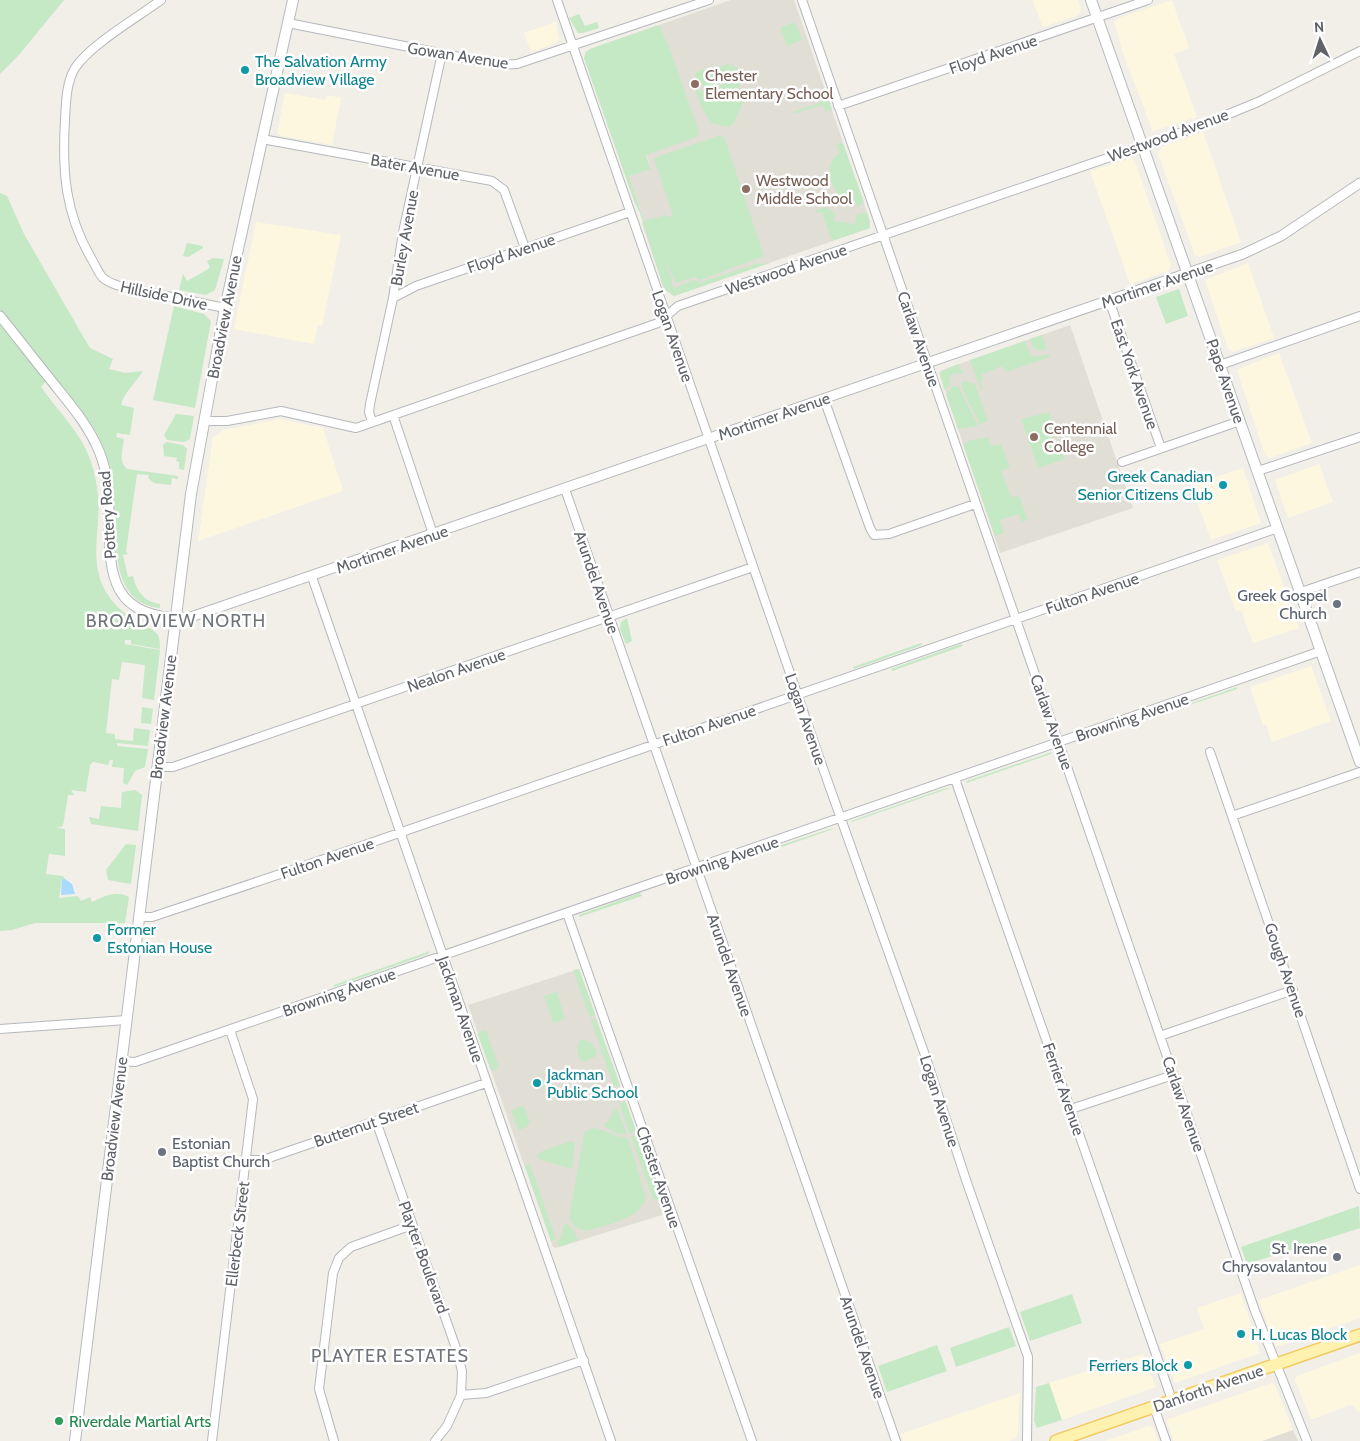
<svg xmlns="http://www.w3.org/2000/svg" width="1360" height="1441" font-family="Cabin,sans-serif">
	<rect width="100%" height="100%" fill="#f1efe8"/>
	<!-- commercial -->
	<path fill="#fef7e0" d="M1032 0H1078L1081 8 1080 13 1076 16 1043 27Z
		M1172 0 1189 48 1174 54 1197 117 1153 131 1126 62 1114 22 1121 17Z
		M556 22 559 40 556 43 531 52 524 33Z
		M285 93 326 100 327 95 341 98 332 145 282 136 277 133Z
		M1203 132 1241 242 1200 257 1195 255 1158 154 1162 147Z
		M1132 158 1135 162 1171 265 1168 271 1130 284 1090 171Z
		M256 222 341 235 322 326 318 325 314 344 234 329Z
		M1248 263 1274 338 1232 352 1228 349 1205 280Z
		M1279 353 1312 443 1270 458 1265 455 1237 370Z
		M280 419 323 428 343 491 198 541 213 437 224 430Z
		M1319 464 1333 502 1288 518 1275 480Z
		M1243 468 1261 523 1211 540 1191 485Z
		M1268 543 1299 628 1253 643 1241 610 1236 611 1217 560Z
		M1311 666 1331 721 1272 742 1266 725H1263L1250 687Z
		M1360 1265V1318L1283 1345 1275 1346 1259 1300Z
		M1241 1293 1260 1353 1175 1383 1160 1344 1204 1329 1197 1308Z
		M1360 1353V1411L1358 1412 1354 1406 1349 1405 1311 1420 1295 1380 1297 1376Z
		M1143 1354 1156 1387 1062 1420 1049 1383Z
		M1272 1383 1275 1385 1293 1430 1262 1441H1174L1167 1423 1168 1419Z
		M1020 1393 1017 1437 1015 1439 1008 1441H903L901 1434Z
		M1149 1426 1153 1428 1158 1441H1105Z"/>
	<!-- education -->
	<path fill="#e1ded6" d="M731 0H794L870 221V228L674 296 664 289 642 223 644 221 629 176 651 168 636 124 590 49Z
		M1070 325 1133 508 1000 553 939 373 942 370Z
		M579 969 665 1214 556 1248 553 1247 468 1005Z
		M1293 1430 1298 1441H1262Z"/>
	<!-- green -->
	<path fill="#c5e8c5" d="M0 0H64L18 56 0 74Z
		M579 14 585 26 597 22 599 28 583 33H578L569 18Z
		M795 22 802 40 787 46 780 28Z
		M659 25 670 50 699 132 697 137 646 155 651 169 629 176 644 221 667 215 669 217 673 216 654 158 721 135 725 139 764 256 700 280 695 277 676 283 665 258 672 279 671 285 675 288 693 280 702 282 755 264 770 263 674 296 664 289 640 213 634 201 584 58 586 52 590 49Z
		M728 64 744 71 738 88 744 101 733 124 728 127 711 123 702 108 695 89 708 91 720 87 724 80 719 67Z
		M712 67 718 71 721 81 719 84 707 88 697 81 695 76 696 72Z
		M822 93H826L832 109 826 112 823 105 793 114V112L822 102 820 95Z
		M840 143 843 144 864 202 857 207 855 201C832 201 820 166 839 153L836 144Z
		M0 193 7 196 24 234 84 338 90 348 113 359 109 369 125 373 143 371C136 382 123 394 121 405L134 408 130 435 117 433 116 437 124 439C123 450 118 461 127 469L178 476V479L172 478 171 485 154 483 148 478 149 475 137 474 126 551 128 554 123 555 128 577 133 576C136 590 144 602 160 604V608C95 602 125 501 108 460 104 450 100 438 94 429 81 410 65 393 53 374L41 387C70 427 93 442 98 496 101 526 90 555 102 584 110 603 124 614 141 624 146 626 154 630 157 634 160 638 160 644 160 649L131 644V640H125V644L160 650 154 700 142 698 145 665 122 662 119 680 112 679 106 733 115 734V739L133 741 134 728 150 730 148 746 117 743V746L148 749 145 767 135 771 127 785 123 783 124 768 112 767 113 760H110L108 765 93 762 90 765 86 792 71 790 74 795H68L63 826 57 828 65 829V856L49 854 46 874 63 876 65 879H62L59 898 78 896 81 901 90 897 92 902C106 896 115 890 129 897L125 923H35L12 930 0 931Z
		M826 207 835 213 834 221 855 224 856 215 867 212 870 228 832 241 822 212 817 213 816 210Z
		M187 243 203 246V248L188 257 183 256Z
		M213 258 224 259 215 290 206 295 179 290 183 274 187 281 210 268 207 261Z
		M1179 289 1188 316 1166 324 1156 297Z
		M174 306 204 314 211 321 195 408 153 400Z
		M1042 335 1047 349 1039 351 1034 348 1030 339Z
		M1025 341 1029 352 1033 357 1049 354 1050 357 1006 372 1003 366 981 374 983 380 980 382 983 390H981L970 360Z
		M959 364 958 368 964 371 961 374 953 373 949 379 951 385 944 390 940 372Z
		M964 381 975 384 988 421 980 424 961 386Z
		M953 386 959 387 978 426 958 429 946 394Z
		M1049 412 1056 431 1052 433 1058 450 1061 449 1065 459 1038 468 1021 419Z
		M176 414 194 416 190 439 184 442 167 440 164 435Z
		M989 437 990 446 1001 444 1010 468 1001 470 1011 497 1019 496 1028 520 1022 522 1019 514 1000 520 1004 533 995 536 963 444 971 440Z
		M166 442 183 445 187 449 184 470 179 469V462L176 461 177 458 164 456 163 445Z
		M627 618 632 641 626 644 620 629 621 622Z
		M921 643 922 645 854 669 853 667Z
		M961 644 963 646 892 671 891 669Z
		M1237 687V689L1133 724Z
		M142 707 153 709 151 724 141 723Z
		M1052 752 1051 754 966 783 967 781Z
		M946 788H950L852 822 851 821Z
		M135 790 142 795 138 831 91 824 89 817 99 819 101 806 121 808 122 792Z
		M833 828V829L765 853 763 851Z
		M126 844 136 845 131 884 108 880 106 870Z
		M640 893 642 896 579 917V915Z
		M430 951 428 954 334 987V985Z
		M579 969 595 1014 590 1018 573 970Z
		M557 992 565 1019 553 1023 544 996Z
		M596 1019 620 1085 614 1087 591 1020Z
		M486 1030 499 1068 491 1071 478 1035 479 1032Z
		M581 1039 590 1042 597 1051 596 1056 585 1062 579 1059 577 1048Z
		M626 1102 636 1131 630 1134 619 1103Z
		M524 1106 530 1123 525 1128 519 1130 517 1128 511 1110Z
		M617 1108 627 1134H618L603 1126 611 1117 613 1110Z
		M592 1128C605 1129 614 1137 628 1138L646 1198C639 1220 605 1225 586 1231L575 1227 569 1217 583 1140 585 1132Z
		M637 1135 660 1201 653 1199 631 1136Z
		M571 1141 575 1143 572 1169 541 1160 537 1157 540 1152Z
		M530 1164 556 1239 551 1241 525 1166Z
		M1359 1206 1360 1228 1247 1264 1241 1247Z
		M567 1223 574 1231 578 1240 559 1247 557 1241 560 1240 564 1225Z
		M1072 1294 1082 1323 1030 1341 1020 1312Z
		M1009 1327 1016 1346 956 1367 950 1348Z
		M937 1345 947 1371 887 1392 878 1366Z
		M1049 1383 1062 1420 1037 1428 1034 1421 1036 1387Z"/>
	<!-- water -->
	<path fill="#aadaff" d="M62 879H65L72 884 75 894 61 895Z"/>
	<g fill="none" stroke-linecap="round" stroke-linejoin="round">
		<defs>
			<path id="minor" d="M161 0C138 17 90 45 75 68 66 83 66 103 65 120 62 171 65 213 91 258 95 264 98 273 103 278 110 284 119 286 127 288L225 308
				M557 0 819 757 925 1055 966 1180 1028 1357 1027 1441
				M802 0 1255 1311 1307 1441
				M288 23 500 65 517 64 709 0
				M838 106 1148 0
				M262 139 492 181 504 190 525 248
				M393 298 416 286 630 212
				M1109 300 1161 448
				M1220 365 1360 316
				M824 399 870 528 874 535 889 534 975 504
				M393 415 433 534
				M204 421H227L281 411 356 428 658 323 678 306 1197 127 1258 102 1360 51
				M372 422 369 412 370 404 393 298 403 232 442 53
				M1122 462 1240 421
				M1258 471 1360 437
				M565 489 896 1441
				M312 577 611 1441
				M1301 592 1360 572
				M1210 752 1360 1189
				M157 767H173L753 567
				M955 779 1172 1400
				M1232 816 1360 772
				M567 913 752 1441
				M139 917H152L304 866 1278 528
				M0 1029 126 1020
				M1160 1036 1293 990
				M121 1061 135 1062 173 1049 1321 651
				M1071 1109 1173 1075
				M376 1121 457 1351 462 1371 461 1395
				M246 1160H263L486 1083
				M1154 1407 1166 1441
				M212 1441 253 1099 230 1030
				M334 1441 319 1389 333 1273 339 1258 351 1247 412 1225
				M435 1441 447 1426 461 1395 486 1393 584 1360"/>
			<path id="tertiary" d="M0 316C17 337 33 358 50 379 68 402 88 424 99 451 128 518 72 620 188 618L1243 254 1281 236 1360 183"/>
			<path id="secondary" d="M1091 0 1360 762
				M75 1441 191 494 225 308 293 0"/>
			<path id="primary" d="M1056 1441 1360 1335"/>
		</defs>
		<!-- minor casing -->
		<use href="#minor" stroke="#b5b8bc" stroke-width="10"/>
		<!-- tertiary casing -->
		<use href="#tertiary" stroke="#b5b8bc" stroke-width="11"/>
		<!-- secondary casing -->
		<use href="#secondary" stroke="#b6babf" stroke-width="12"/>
		<!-- primary casing -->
		<use href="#primary" stroke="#f2c960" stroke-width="14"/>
		<!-- minor -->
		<use href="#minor" stroke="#fff" stroke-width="8"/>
		<!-- tertiary -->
		<use href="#tertiary" stroke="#fff" stroke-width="9"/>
		<!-- secondary -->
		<use href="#secondary" stroke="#fff" stroke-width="10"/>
		<!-- primary -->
		<use href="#primary" stroke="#fff2af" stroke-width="11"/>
	</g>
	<!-- markers -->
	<g fill="#0f9aa8" stroke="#fff" stroke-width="2">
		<circle cx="245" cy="70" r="5"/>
		<circle cx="1223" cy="485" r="5"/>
		<circle cx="97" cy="938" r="5"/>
		<circle cx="537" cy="1083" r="5"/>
		<circle cx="1241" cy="1334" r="5"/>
		<circle cx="1188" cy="1365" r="5"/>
	</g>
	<g fill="#8d6e63" stroke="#fff" stroke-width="2">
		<circle cx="695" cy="84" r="5"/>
		<circle cx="746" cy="189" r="5"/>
		<circle cx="1034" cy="437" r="5"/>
	</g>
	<g fill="#6b7280" stroke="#fff" stroke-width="2">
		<circle cx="1337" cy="604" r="5"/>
		<circle cx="162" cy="1152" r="5"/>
		<circle cx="1337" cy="1257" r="5"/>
	</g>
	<circle fill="#2e9e5b" stroke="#fff" stroke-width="2" cx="59" cy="1421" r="5"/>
	<g text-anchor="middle" stroke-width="5" stroke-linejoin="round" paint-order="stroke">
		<!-- street labels -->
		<g font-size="16" fill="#5f6368" stroke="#fff">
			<text transform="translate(993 54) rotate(-19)" y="6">Floyd Avenue</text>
			<text transform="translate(458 55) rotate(9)" y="6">Gowan Avenue</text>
			<text transform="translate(1168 135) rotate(-20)" y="6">Westwood Avenue</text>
			<text transform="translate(415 167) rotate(10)" y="6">Bater Avenue</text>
			<text transform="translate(404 238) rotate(-80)" y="6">Burley Avenue</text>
			<text transform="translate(511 253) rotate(-19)" y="6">Floyd Avenue</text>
			<text transform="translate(786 269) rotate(-19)" y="6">Westwood Avenue</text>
			<text transform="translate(1157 284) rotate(-19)" y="6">Mortimer Avenue</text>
			<text transform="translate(164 295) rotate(12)" y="6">Hillside Drive</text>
			<text transform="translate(224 317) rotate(-79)" y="6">Broadview Avenue</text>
			<text transform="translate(673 336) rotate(71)" y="6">Logan Avenue</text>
			<text transform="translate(919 339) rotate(71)" y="6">Carlaw Avenue</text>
			<text transform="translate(1135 374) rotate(71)" y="6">East York Avenue</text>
			<text transform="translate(1226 381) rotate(71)" y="6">Pape Avenue</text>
			<text transform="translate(774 416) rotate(-19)" y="6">Mortimer Avenue</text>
			<text transform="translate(107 515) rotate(-94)" y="6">Pottery Road</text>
			<text transform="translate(392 549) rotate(-19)" y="6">Mortimer Avenue</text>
			<text transform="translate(597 582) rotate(71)" y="6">Arundel Avenue</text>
			<text transform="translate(1092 593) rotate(-19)" y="6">Fulton Avenue</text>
			<text transform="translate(456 670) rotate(-19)" y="6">Nealon Avenue</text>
			<text transform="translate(163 717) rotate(-83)" y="6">Broadview Avenue</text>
			<text transform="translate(1132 717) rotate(-19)" y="6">Browning Avenue</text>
			<text transform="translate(806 719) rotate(71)" y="6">Logan Avenue</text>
			<text transform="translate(1052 722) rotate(71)" y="6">Carlaw Avenue</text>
			<text transform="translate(709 725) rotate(-19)" y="6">Fulton Avenue</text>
			<text transform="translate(327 858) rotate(-19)" y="6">Fulton Avenue</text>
			<text transform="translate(722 860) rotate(-19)" y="6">Browning Avenue</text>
			<text transform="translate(730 965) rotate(71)" y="6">Arundel Avenue</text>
			<text transform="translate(1286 970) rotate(71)" y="6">Gough Avenue</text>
			<text transform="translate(339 992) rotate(-19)" y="6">Browning Avenue</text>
			<text transform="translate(461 1009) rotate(71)" y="6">Jackman Avenue</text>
			<text transform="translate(1064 1089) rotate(71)" y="6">Ferrier Avenue</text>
			<text transform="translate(940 1101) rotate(72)" y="6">Logan Avenue</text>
			<text transform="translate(1184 1104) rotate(71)" y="6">Carlaw Avenue</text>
			<text transform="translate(114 1119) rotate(-83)" y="6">Broadview Avenue</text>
			<text transform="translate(366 1124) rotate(-19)" y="6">Butternut Street</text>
			<text transform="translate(659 1177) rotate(71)" y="6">Chester Avenue</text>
			<text transform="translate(237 1234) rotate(-83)" y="6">Ellerbeck Street</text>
			<text transform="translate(424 1257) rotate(70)" y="6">Playter Boulevard</text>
			<text transform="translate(863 1347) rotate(71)" y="6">Arundel Avenue</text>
			<text transform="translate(1208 1388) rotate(-19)" y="6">Danforth Avenue</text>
		</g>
		<!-- culture labels -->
		<g font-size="16" fill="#0d838f" stroke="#fff" text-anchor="start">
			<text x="255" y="67">The Salvation Army<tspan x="255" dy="18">Broadview Village</tspan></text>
			<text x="1213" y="482" text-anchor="end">Greek Canadian<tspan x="1213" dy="18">Senior Citizens Club</tspan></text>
			<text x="107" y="935">Former<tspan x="107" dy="18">Estonian House</tspan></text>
			<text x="547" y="1080">Jackman<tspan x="547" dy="18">Public School</tspan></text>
			<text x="1251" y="1340">H. Lucas Block</text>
			<text x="1178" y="1371" text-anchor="end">Ferriers Block</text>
		</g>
		<!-- education labels -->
		<g font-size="16" fill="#785e54" stroke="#fff" text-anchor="start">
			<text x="705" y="81">Chester<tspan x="705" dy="18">Elementary School</tspan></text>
			<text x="756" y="186">Westwood<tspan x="756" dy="18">Middle School</tspan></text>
			<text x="1044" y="434">Centennial<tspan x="1044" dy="18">College</tspan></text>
		</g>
		<!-- worship labels -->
		<g font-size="16" fill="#5b616d" stroke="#fff" text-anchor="end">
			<text x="1327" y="601">Greek Gospel<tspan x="1327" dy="18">Church</tspan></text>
			<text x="172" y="1149" text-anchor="start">Estonian<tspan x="172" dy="18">Baptist Church</tspan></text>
			<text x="1327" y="1254">St. Irene<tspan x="1327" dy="18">Chrysovalantou</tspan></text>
		</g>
		<!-- leisure labels -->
		<g font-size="16" fill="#27864d" stroke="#fff" text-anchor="start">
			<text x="69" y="1427">Riverdale Martial Arts</text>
		</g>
		<!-- neighbourhood labels -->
		<g font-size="18" letter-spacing="1" fill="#70757a" stroke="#fff">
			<text x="176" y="627">BROADVIEW NORTH</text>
			<text x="390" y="1362">PLAYTER ESTATES</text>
		</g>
	</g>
	<!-- north arrow -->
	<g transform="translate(1320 40) rotate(356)" stroke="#ffffff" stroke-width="4" paint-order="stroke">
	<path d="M0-4L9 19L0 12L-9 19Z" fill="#5f6368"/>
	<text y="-8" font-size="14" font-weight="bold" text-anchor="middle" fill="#5f6368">N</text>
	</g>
</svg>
